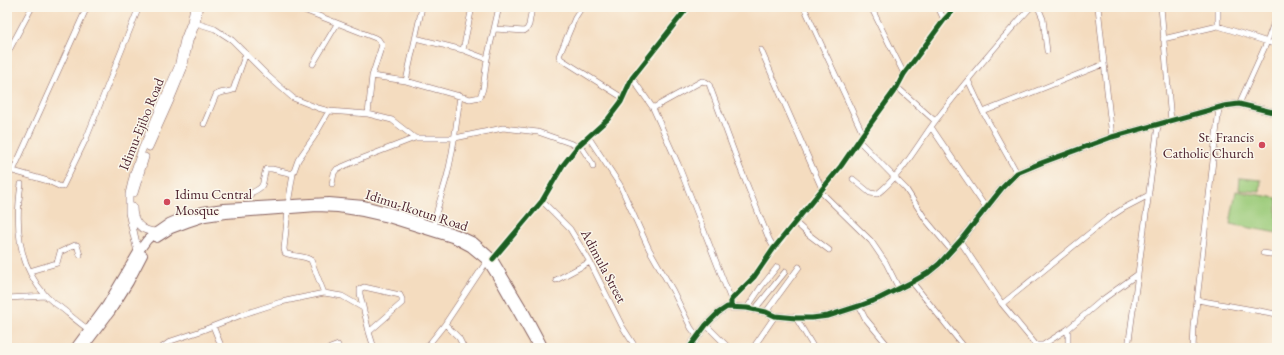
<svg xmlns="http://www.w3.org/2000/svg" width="1284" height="355" font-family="'EB Garamond',serif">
	<rect width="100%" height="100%" fill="#fbf7ec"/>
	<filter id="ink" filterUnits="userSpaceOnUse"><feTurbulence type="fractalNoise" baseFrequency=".025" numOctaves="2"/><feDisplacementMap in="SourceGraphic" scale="8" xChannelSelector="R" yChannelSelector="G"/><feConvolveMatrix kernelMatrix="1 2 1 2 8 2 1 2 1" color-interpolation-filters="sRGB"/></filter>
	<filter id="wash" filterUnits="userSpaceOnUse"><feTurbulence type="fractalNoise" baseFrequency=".012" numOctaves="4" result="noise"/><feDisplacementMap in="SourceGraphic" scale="16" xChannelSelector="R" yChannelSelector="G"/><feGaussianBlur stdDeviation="0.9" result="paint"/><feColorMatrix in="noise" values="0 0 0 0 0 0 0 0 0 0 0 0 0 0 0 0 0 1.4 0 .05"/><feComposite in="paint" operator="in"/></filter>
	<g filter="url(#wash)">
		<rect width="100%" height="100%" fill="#f4dcbf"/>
		<!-- green -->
		<path fill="#9bcb79" stroke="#727552" d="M1240 178 1261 180 1260 192 1239 190Z
			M1236 191 1277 198V233L1230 224Z"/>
	</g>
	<g filter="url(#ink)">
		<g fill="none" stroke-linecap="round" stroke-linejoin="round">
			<defs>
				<path id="minor" d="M296 7 378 39 382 45 372 76 368 114
					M582 7 575 18 559 56 561 59 623 98
					M804 7 863 134
					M871 7 904 74
					M938 7 944 20
					M1038 7 1043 19 1047 51
					M1098 7 1112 137
					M1161 7 1171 121
					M196 23 215 29 232 40 269 77 293 98 318 108 329 111 368 114 392 120 415 138
					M1218 26V7
					M495 29 524 31 527 29 529 25 532 7
					M415 38 463 50 487 59
					M1163 39 1218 26 1277 45
					M463 50 472 7
					M761 50 822 189
					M7 54 32 7
					M313 64 337 24
					M372 76 406 81 470 99 480 97 483 89 487 59 499 7
					M632 78 653 108 678 164 731 300
					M968 80 983 112 1017 173
					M406 81 422 7
					M897 87 935 121
					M1239 104 1267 42 1277 14
					M653 108 702 81 706 82 709 84 739 165 769 239 774 248
					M983 112 1104 64
					M204 124 216 95C221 91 227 93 233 90L246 53
					M931 127 986 208
					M589 138 620 185 649 249 673 291 691 328 697 336
					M859 141 906 189 926 220 951 250
					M580 145 592 163 593 167
					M7 168 13 171 48 181 61 187 63 186 86 139 139 7
					M13 171 87 7
					M853 179 870 193 877 194C901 176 918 144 936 120 966 81 998 43 1031 7
					M21 184C15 224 17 264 46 296 50 300 55 304 60 307 70 315 79 323 89 330
					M332 184 334 173 337 169 363 158 415 138H455L503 128 538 132 578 146
					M820 191 871 241 886 263 899 289
					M250 197 251 193C267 186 261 184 266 169H272L293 174
					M542 201 570 229 590 262 622 326 636 348
					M288 204 293 174 298 160 314 137 329 111
					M288 210 284 249 285 253C294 257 303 255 311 260L324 293
					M795 222 808 234 829 250
					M434 226C436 208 444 190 448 172 454 147 457 121 460 95
					M960 241 1002 304 1036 345H1043L1068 329
					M1263 253 1277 255
					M493 259 542 201 563 165 578 146 608 119 621 102 632 78 688 7
					M30 271 57 263 60 252 75 245H77L80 255
					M556 280 590 262
					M912 282 965 348
					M7 298 46 296
					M1197 300 1277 314
					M1002 304 1107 219 1124 208 1149 195
					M859 306 865 318 890 348
					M731 307V300L754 277 774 248 841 166 863 134 897 87 904 74 944 20 956 7
					M747 308 761 287 777 267
					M755 309 785 272
					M766 312 799 267
					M796 318 814 348
					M445 324 459 338 464 348
					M706 325 729 348
					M213 326 222 348
					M369 332 402 303V299L400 295 364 287 360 289V294L369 332 374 348
					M161 348 171 341 198 332 244 314 281 302 324 293 342 296 363 308
					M330 348 338 345
					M426 348 445 324 487 261
					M753 348 775 316
					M1068 348V329L1102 300 1138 274
					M1128 348 1158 125
					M1193 348 1194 327 1219 108"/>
				<path id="tertiary" d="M689 348 706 325 718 313 727 307 747 308 766 312 775 316 796 318H812L828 316 859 306 878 299 912 282 928 273 939 264 960 241 1003 187 1017 173 1041 163 1112 137 1224 106 1239 104 1277 113"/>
				<path id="secondary" d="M149 147 171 98 183 69 189 41 196 23 199 7
					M134 193 145 157
					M133 207C133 223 141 231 156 232
					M138 252 129 213V194L134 173 141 152 178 67 184 40 191 22 194 7"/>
				<path id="primary" d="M157 238 171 229 187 223 205 217 226 214 317 207 338 208 363 212 385 217 455 239 470 247 487 261 501 283 538 348
					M75 348 106 306 138 252 147 240 156 232 169 223 185 216 203 211 224 208 329 202 364 205 387 211 457 234 474 242 493 259 526 314 544 348
					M83 348 111 311 129 282 143 255"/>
			</defs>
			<!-- minor casing -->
			<use href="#minor" stroke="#86615f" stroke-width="6"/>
			<!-- tertiary casing -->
			<use href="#tertiary" stroke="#86615f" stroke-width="8"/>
			<!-- secondary casing -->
			<use href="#secondary" stroke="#86615f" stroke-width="8"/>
			<!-- primary casing -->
			<use href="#primary" stroke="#86615f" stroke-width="10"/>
			<!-- minor -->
			<use href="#minor" stroke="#fff" stroke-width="5"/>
			<!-- tertiary -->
			<use href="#tertiary" stroke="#fff" stroke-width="6"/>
			<!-- secondary -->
			<use href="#secondary" stroke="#fff" stroke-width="7"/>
			<!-- primary -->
			<use href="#primary" stroke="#fff" stroke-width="8"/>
			<defs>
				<path id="cycleway" d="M493 259 542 201 563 165 578 146 608 119 621 102 632 78 688 7
					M731 307V300L754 277 774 248 841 166 863 134 897 87 904 74 944 20 956 7
					M689 348 706 325 718 313 727 307 747 308 766 312 775 316 796 318H812L828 316 859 306 878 299 912 282 928 273 939 264 960 241 1003 187 1017 173 1041 163 1112 137 1224 106 1239 104 1277 113"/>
			</defs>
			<!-- cycleway casing -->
			<use href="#cycleway" stroke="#fbf7ec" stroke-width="8"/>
			<!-- cycleway -->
			<use href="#cycleway" stroke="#1b5e20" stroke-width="5"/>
		</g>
	</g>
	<!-- markers -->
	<g fill="#d1495b" stroke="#fbf7ec" stroke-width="1.5">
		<circle cx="1262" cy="145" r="4"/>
		<circle cx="167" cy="202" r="4"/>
	</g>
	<g text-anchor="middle" stroke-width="3" stroke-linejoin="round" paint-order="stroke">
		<!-- street labels -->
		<g font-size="14" fill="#4a1f2b" stroke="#fbf7ec">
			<text transform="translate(141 124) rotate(-68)" y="5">Idimu-Ejibo Road</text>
			<text transform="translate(417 210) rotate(18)" y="5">Idimu-Ikotun Road</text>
			<text transform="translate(604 266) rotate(62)" y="5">Adimula Street</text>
		</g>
		<!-- poi labels -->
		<g font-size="14" fill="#4a1f2b" stroke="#fbf7ec" text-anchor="end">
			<text x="1254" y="142">St. Francis<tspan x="1254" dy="16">Catholic Church</tspan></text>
			<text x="175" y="199" text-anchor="start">Idimu Central<tspan x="175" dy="16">Mosque</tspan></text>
		</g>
	</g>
	<!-- margin -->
	<rect width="1284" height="355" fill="none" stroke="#fbf7ec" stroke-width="24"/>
</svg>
